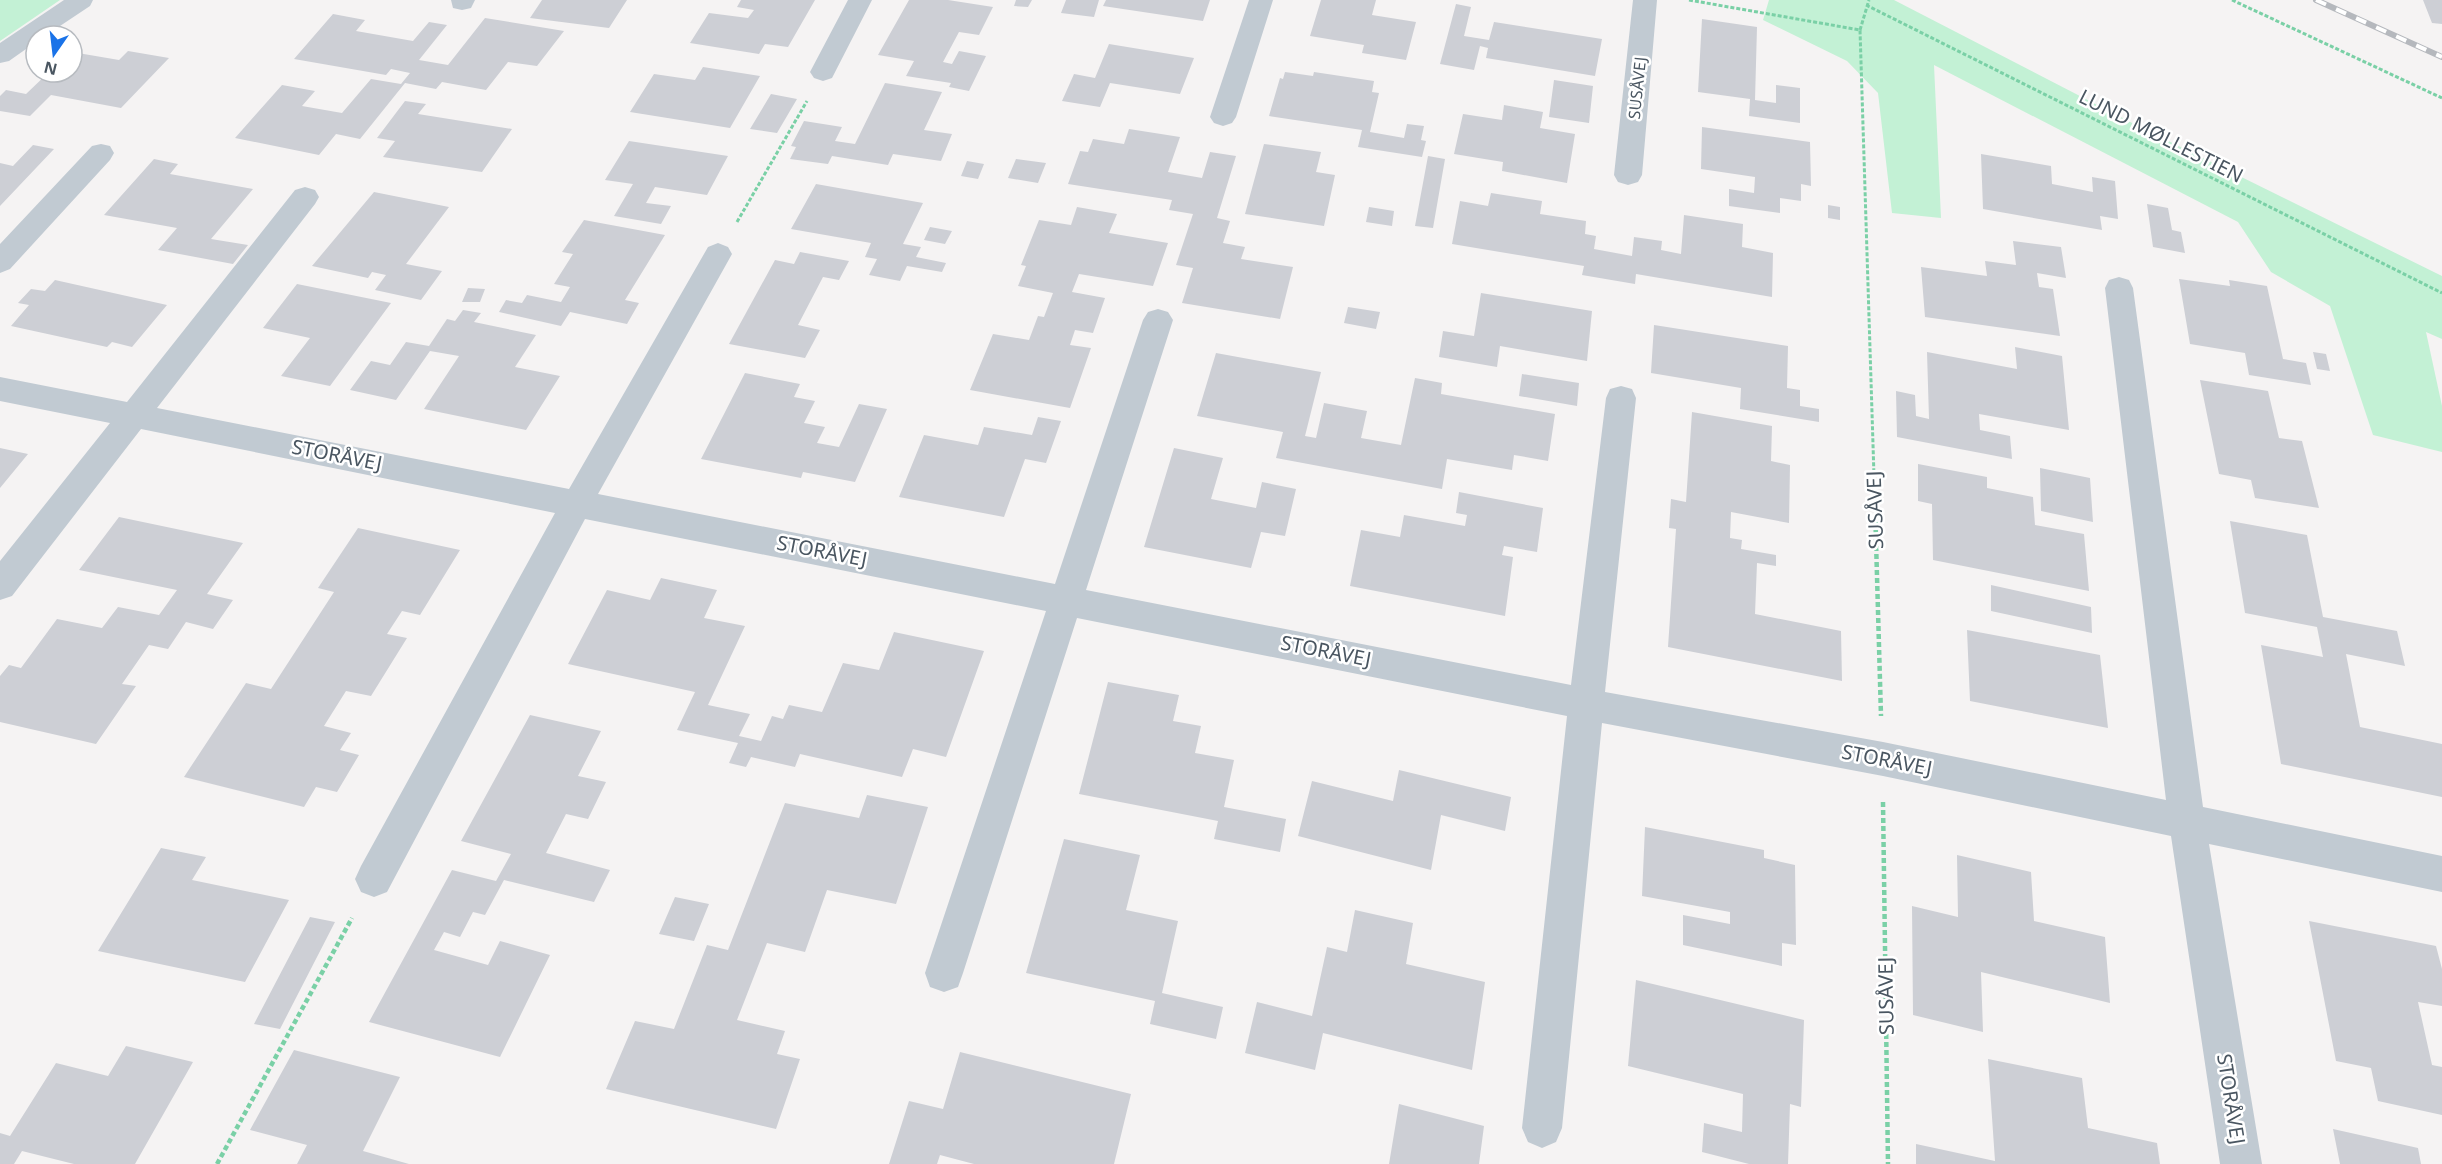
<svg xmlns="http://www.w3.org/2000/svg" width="2442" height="1164" font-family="'Noto Sans',sans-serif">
	<rect width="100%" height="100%" fill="#f5f3f3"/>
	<!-- green -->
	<path fill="#c3f1d5" d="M0 0H60L0 41Z
		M1769 0H1894L2136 125 2442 276V339L2426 332 2442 406V452L2373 435 2330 306 2271 272 2238 222 1934 65 1941 218 1892 213 1878 93 1847 61 1763 20Z"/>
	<!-- building -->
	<path fill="#cdcfd5" d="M542 0H627L609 28 530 18Z
		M741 0H815L788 47 765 44 759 54 690 43 709 13 748 18 754 10 737 7Z
		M909 0H948L993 7 979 35 959 32 943 62 952 64 959 51 986 56 969 91 949 87 951 83 906 76 914 61 878 55Z
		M1016 0H1032L1028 7 1014 6Z
		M1066 0H1099L1094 17 1061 13Z
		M1106 0H1210L1203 21 1103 6Z
		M1321 0H1376L1372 15 1416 22 1406 60 1362 53 1364 45 1310 36Z
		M2423 0H2442V24L2432 23Z
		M1456 4 1471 7 1464 36 1489 40 1494 22 1602 39 1595 76 1486 58 1488 48 1480 46 1474 70 1440 64Z
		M333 14 365 20 356 31 413 41 429 22 447 25 419 60 448 65 485 18 564 31 537 66 508 62 486 90 442 82 436 89 405 83 360 139 336 134 319 155 235 138 282 85 315 91 302 106 342 113 371 79 401 84 410 73 391 69 386 75 294 59Z
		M1702 19 1757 27 1755 100 1776 103V85L1800 88V123L1749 116 1750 99 1698 92Z
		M1109 44 1194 58 1180 94 1110 83 1100 107 1062 101 1074 74 1095 78Z
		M128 51 169 58 121 108 51 95 30 116 0 111V96L6 90 26 94 49 72H72V52L119 60Z
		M703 67 760 76 730 128 630 112 654 74 695 80Z
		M1285 72 1313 76 1314 72 1374 81 1372 92 1379 93 1370 132 1404 138 1407 124 1424 126 1421 140 1426 141 1422 157 1358 147 1362 130 1269 116 1280 78 1283 79Z
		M1554 80 1593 86 1589 123 1549 117Z
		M885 83 942 92 924 130 952 134 941 161 893 154 888 165 832 156 828 164 790 159 796 147 791 146 804 121 842 127 835 141 855 144Z
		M771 94 797 99 777 133 750 129Z
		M405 101 426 104 418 114 512 129 482 172 383 157 395 141 377 138Z
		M1504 105 1543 112 1540 128 1575 134 1567 183 1502 171 1503 162 1454 154 1463 114 1502 120Z
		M1702 127 1810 142 1811 186 1801 184V201L1780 198V213L1729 206V189L1754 193 1755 177 1701 169Z
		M1129 129 1180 137 1168 172 1202 178 1210 152 1236 156 1217 218 1230 221 1223 243 1245 247 1241 259 1293 267 1280 319 1182 303 1193 268 1176 265 1193 214 1169 210 1172 200 1068 184 1080 151 1088 152 1093 139 1124 144Z
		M629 141 728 156 707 195 655 187 646 203 671 206 661 224 614 216 633 184 605 180Z
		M1264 144 1321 152 1316 172 1335 175 1324 226 1245 214Z
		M33 145 54 149 0 206V163L13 166Z
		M1981 154 2051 166 2052 184 2093 192 2092 177 2115 181 2118 219 2100 216 2102 230 1983 209Z
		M1428 156 1445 159 1433 228 1415 226Z
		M154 159 178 164 170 174 253 189 211 239 248 245 233 264 158 250 177 228 104 215Z
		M1016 159 1046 163 1038 183 1008 178Z
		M967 161 984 164 978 179 961 176Z
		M816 184 923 203 903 244 921 247 916 257 946 263 942 272 907 266 900 281 869 275 877 259 865 257 871 243 791 229Z
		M374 192 449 207 406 264 442 271 421 300 375 290 386 275 372 272 368 278 312 266Z
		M1491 193 1542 201 1540 214 1586 221 1585 234 1596 236 1594 249 1632 256 1634 237 1662 241 1661 250 1681 254 1684 215 1743 224 1742 247 1773 253 1772 297 1636 274 1635 284 1582 275 1584 266 1452 244 1460 201 1488 206Z
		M2147 204 2168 208 2172 230 2181 232 2185 253 2153 247Z
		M1828 205 1840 207V220L1828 218Z
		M1077 207 1117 214 1109 233 1168 243 1153 286 1079 274 1072 292 1105 298 1093 333 1075 330 1070 345 1091 348 1070 408 970 390 993 334 1029 340 1038 316 1044 317 1053 293 1018 286 1026 266 1021 265 1039 220 1071 225Z
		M1369 207 1394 211 1392 226 1366 222Z
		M584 220 665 235 625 300 639 303 627 324 570 312 561 326 499 312 506 300 522 303 527 295 561 302 570 287 554 284 573 254 562 252Z
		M930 227 952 231 945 244 924 240Z
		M2013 241 2061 247 2066 278 2037 273 2039 287 2053 289 2060 336 1925 317 1921 267 1987 276 1985 261 2016 265Z
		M800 252 849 261 839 280 823 277 798 325 820 330 805 358 729 344 775 260 794 264Z
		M2179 279 2230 286 2229 280 2267 286 2283 359 2306 363 2311 385 2249 375 2245 353 2190 344Z
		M55 280 167 305 132 347 112 342 107 347 11 326 29 305 18 303 31 289 45 291Z
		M297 284 391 303 330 386 281 376 310 338 263 328Z
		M468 288 485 289 480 302H462Z
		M1481 293 1592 311 1587 361 1500 346 1497 367 1439 357 1443 331 1474 336Z
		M1348 307 1380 312 1376 329 1344 323Z
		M463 310 481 313 474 322 536 335 515 367 560 376 526 430 424 409 459 356 430 351 396 400 350 390 371 361 390 365 406 342 429 346 447 319 455 321Z
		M1654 325 1788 346 1787 388 1800 390V406L1819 409V422L1740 409 1741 388 1651 373Z
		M2015 347 2062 356 2069 430 1979 414 1980 430 2010 436 2012 459 1897 437 1896 391 1915 395 1916 416 1929 419 1927 352 2017 369Z
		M2313 352 2326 354 2330 371 2317 369Z
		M1216 353 1321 372 1305 436 1316 438 1324 403 1367 411 1361 438 1401 445 1415 378 1442 383 1441 394 1555 414 1548 461 1514 455 1512 470 1447 459 1442 489 1276 458 1283 432 1197 416Z
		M745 373 800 384 794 397 815 401 804 423 825 427 817 443 839 447 859 404 887 409 855 482 803 472 801 478 701 459Z
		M1522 374 1579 383 1577 406 1519 396Z
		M2200 380 2268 391 2279 438 2302 441 2319 508 2255 498 2251 480 2219 474Z
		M1692 412 1772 426 1771 461 1790 465 1789 523 1731 512 1730 538 1742 540 1741 549 1776 555V566L1757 563 1755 614 1841 631 1842 681 1668 647 1676 529 1669 528 1671 499 1686 502Z
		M1038 417 1061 421 1046 463 1025 459 1004 517 899 497 924 435 978 445 984 427 1032 435Z
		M0 448 28 454 0 488Z
		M1174 448 1223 458 1211 499 1256 508 1262 482 1296 489 1285 536 1261 532 1251 568 1144 547Z
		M1918 464 1987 477V488L2033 497 2035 525 2084 534 2089 591 1933 560 1932 504 1918 501Z
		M2040 468 2090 478 2093 522 2041 511Z
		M1459 492 1543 508 1537 552 1504 546 1502 555 1513 557 1505 616 1350 586 1361 530 1400 537 1404 515 1465 526 1467 515 1456 513Z
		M119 517 243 543 207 594 233 600 213 629 186 622 168 649 149 645 122 684 136 686 96 744 0 722V676L9 665 21 668 57 619 102 628 118 607 159 615 177 590 79 570Z
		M2230 521 2307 535 2323 617 2397 631 2405 666 2346 654 2360 727 2442 744V797L2281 764 2261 645 2323 657 2317 627 2245 613Z
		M358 528 460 550 420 615 402 611 387 634 407 638 371 696 346 691 324 726 351 733 340 750 359 755 337 792 316 787 304 807 184 777 246 683 271 689 334 592 318 588Z
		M661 578 717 590 704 618 745 626 708 705 750 714 739 736 761 741 772 716 783 719 789 705 822 712 843 663 879 670 894 632 984 651 946 757 913 749 902 777 800 754 795 767 751 757 746 767 729 763 738 743 677 730 695 692 568 664 607 590 650 600Z
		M1991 585 2091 607 2092 633 1991 611Z
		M1967 630 2100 655 2108 728 1970 701Z
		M1108 682 1179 695 1173 721 1201 726 1195 753 1234 760 1224 807 1286 819 1280 852 1214 839 1218 821 1079 794Z
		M530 715 601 731 578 776 606 782 588 819 566 814 546 853 610 870 594 902 504 880 485 915 473 912 460 937 444 932 434 950 488 965 500 941 550 955 500 1057 369 1022 452 870 496 881 511 854 461 841Z
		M1399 770 1511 797 1505 831 1441 815 1431 870 1298 836 1312 781 1393 801Z
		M867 795 928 807 896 904 827 890 805 952 767 943 737 1020 785 1031 777 1054 800 1059 776 1129 606 1089 635 1021 674 1029 707 945 728 950 785 803 859 818Z
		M1645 827 1764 850V858L1795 865 1796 945 1782 943V966L1683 945V915L1730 924V912L1642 896Z
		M1064 839 1140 855 1126 910 1178 921 1162 993 1223 1007 1216 1039 1150 1024 1155 1001 1026 973Z
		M161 848 206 857 192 880 289 900 245 982 98 951Z
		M1957 855 2031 872 2034 921 2105 937 2110 1003 1981 972 1983 1032 1913 1015 1912 906 1958 917Z
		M675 897 709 904 694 941 659 934Z
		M1355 910 1413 923 1406 964 1485 982 1472 1070 1323 1033 1315 1070 1245 1053 1257 1002 1312 1016 1327 947 1347 952Z
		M310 917 335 922 280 1029 254 1024Z
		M2309 921 2436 946 2442 969V1006L2418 1002 2432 1065 2442 1067V1115L2378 1101 2371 1068 2336 1061Z
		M1636 980 1804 1020 1801 1107 1790 1104 1788 1164H1749L1702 1152 1704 1123 1742 1132 1743 1094 1628 1066Z
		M126 1046 193 1062 135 1164H74L22 1151 14 1164H0V1133L10 1136 56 1063 108 1076Z
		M294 1050 400 1077 363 1151 409 1164H297L307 1145 250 1130Z
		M960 1052 1131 1094 1114 1164H974L940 1155 937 1164H889L909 1101 943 1109Z
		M1988 1059 2082 1078 2088 1128 2157 1143 2160 1164H1916V1144L1995 1161Z
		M1399 1104 1484 1126 1479 1164H1389Z
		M2333 1129 2418 1148 2421 1164H2340Z"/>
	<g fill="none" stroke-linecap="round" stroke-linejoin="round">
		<!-- path-far1 -->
		<path stroke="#7ad0a6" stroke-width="3" stroke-dasharray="4 2" stroke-linecap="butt" d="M1689 0 1860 30 1875 508
			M2232 0 2442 98
			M1866 5 2442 293
			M1860 30 1869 0
			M737 222 807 101"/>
		<!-- path -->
		<path stroke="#7ad0a6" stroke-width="4.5" stroke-dasharray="5 3" stroke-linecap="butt" d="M1875 506 1881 716
			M1883 802 1888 1164
			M217 1164 352 918"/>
		<!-- minor -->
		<path fill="#c1cad2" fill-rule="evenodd" d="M64 0H93L90 6 45 36H36V42L9 61 0 63V43Z
			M451 0H475L471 8 462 10 453 8Z
			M848 0H872L832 78 823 81 814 78 810 72Z
			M1249 0H1273L1236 117 1232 123 1223 126 1214 123 1210 117Z
			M1633 0H1657L1642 175 1638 182 1628 185 1618 182 1614 175Z
			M101 144 110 146 114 153 110 160 10 269 0 273V244L92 146Z
			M305 187 315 190 319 197 315 204 157 408 569 489 708 247 718 243 728 247 732 254 598 494 1055 584 1143 320 1148 312 1158 309 1168 312 1173 320 1086 590 1571 685 1606 398 1610 389 1621 386 1632 389 1636 398 1605 692 1883 742 2166 800 2105 288 2109 280 2119 277 2129 280 2133 288 2203 807 2442 856V892L2209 844 2262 1164H2220L2171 836 1883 776 1602 723 1562 1128 1556 1142 1542 1148 1528 1142 1522 1128 1567 716 1077 618 963 973 958 987 944 992 930 987 925 973 1046 611 585 519 387 892 374 897 361 892 355 879 361 866 555 513 141 429 12 596 0 600V561L110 423 0 401V377L127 402 295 190Z"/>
		<defs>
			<path id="rail" d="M2316 0 2442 57"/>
		</defs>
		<!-- rail casing -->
		<use href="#rail" stroke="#b5b8bd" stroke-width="6"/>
		<!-- rail -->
		<use href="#rail" stroke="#fff" stroke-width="4" stroke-dasharray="11" stroke-linecap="butt"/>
	</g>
	<g text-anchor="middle" stroke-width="5" stroke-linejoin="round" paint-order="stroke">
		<!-- far-street labels -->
		<g font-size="16" fill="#4a5661" stroke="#fff">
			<text transform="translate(1637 88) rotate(-84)" y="6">SUSÅVEJ</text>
		</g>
		<!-- street labels -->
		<g font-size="20" fill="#4a5661" stroke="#fff">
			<text transform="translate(2161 136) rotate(27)" y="7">LUND MØLLESTIEN</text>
			<text transform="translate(337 455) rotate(11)" y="7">STORÅVEJ</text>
			<text transform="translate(1875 510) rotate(-92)" y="7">SUSÅVEJ</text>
			<text transform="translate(822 551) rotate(11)" y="7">STORÅVEJ</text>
			<text transform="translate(1326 651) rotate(11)" y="7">STORÅVEJ</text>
			<text transform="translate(1887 760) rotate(11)" y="7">STORÅVEJ</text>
			<text transform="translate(1886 996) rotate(-91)" y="7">SUSÅVEJ</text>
			<text transform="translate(2231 1099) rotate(81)" y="7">STORÅVEJ</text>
		</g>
	</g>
	<!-- north arrow -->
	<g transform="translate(54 54) rotate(194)"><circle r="28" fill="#ffffff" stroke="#b7bbc0" stroke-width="1.5"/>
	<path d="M0-4.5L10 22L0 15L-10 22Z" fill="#1a73e8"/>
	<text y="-9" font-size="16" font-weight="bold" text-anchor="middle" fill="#4a5661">N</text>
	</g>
</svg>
